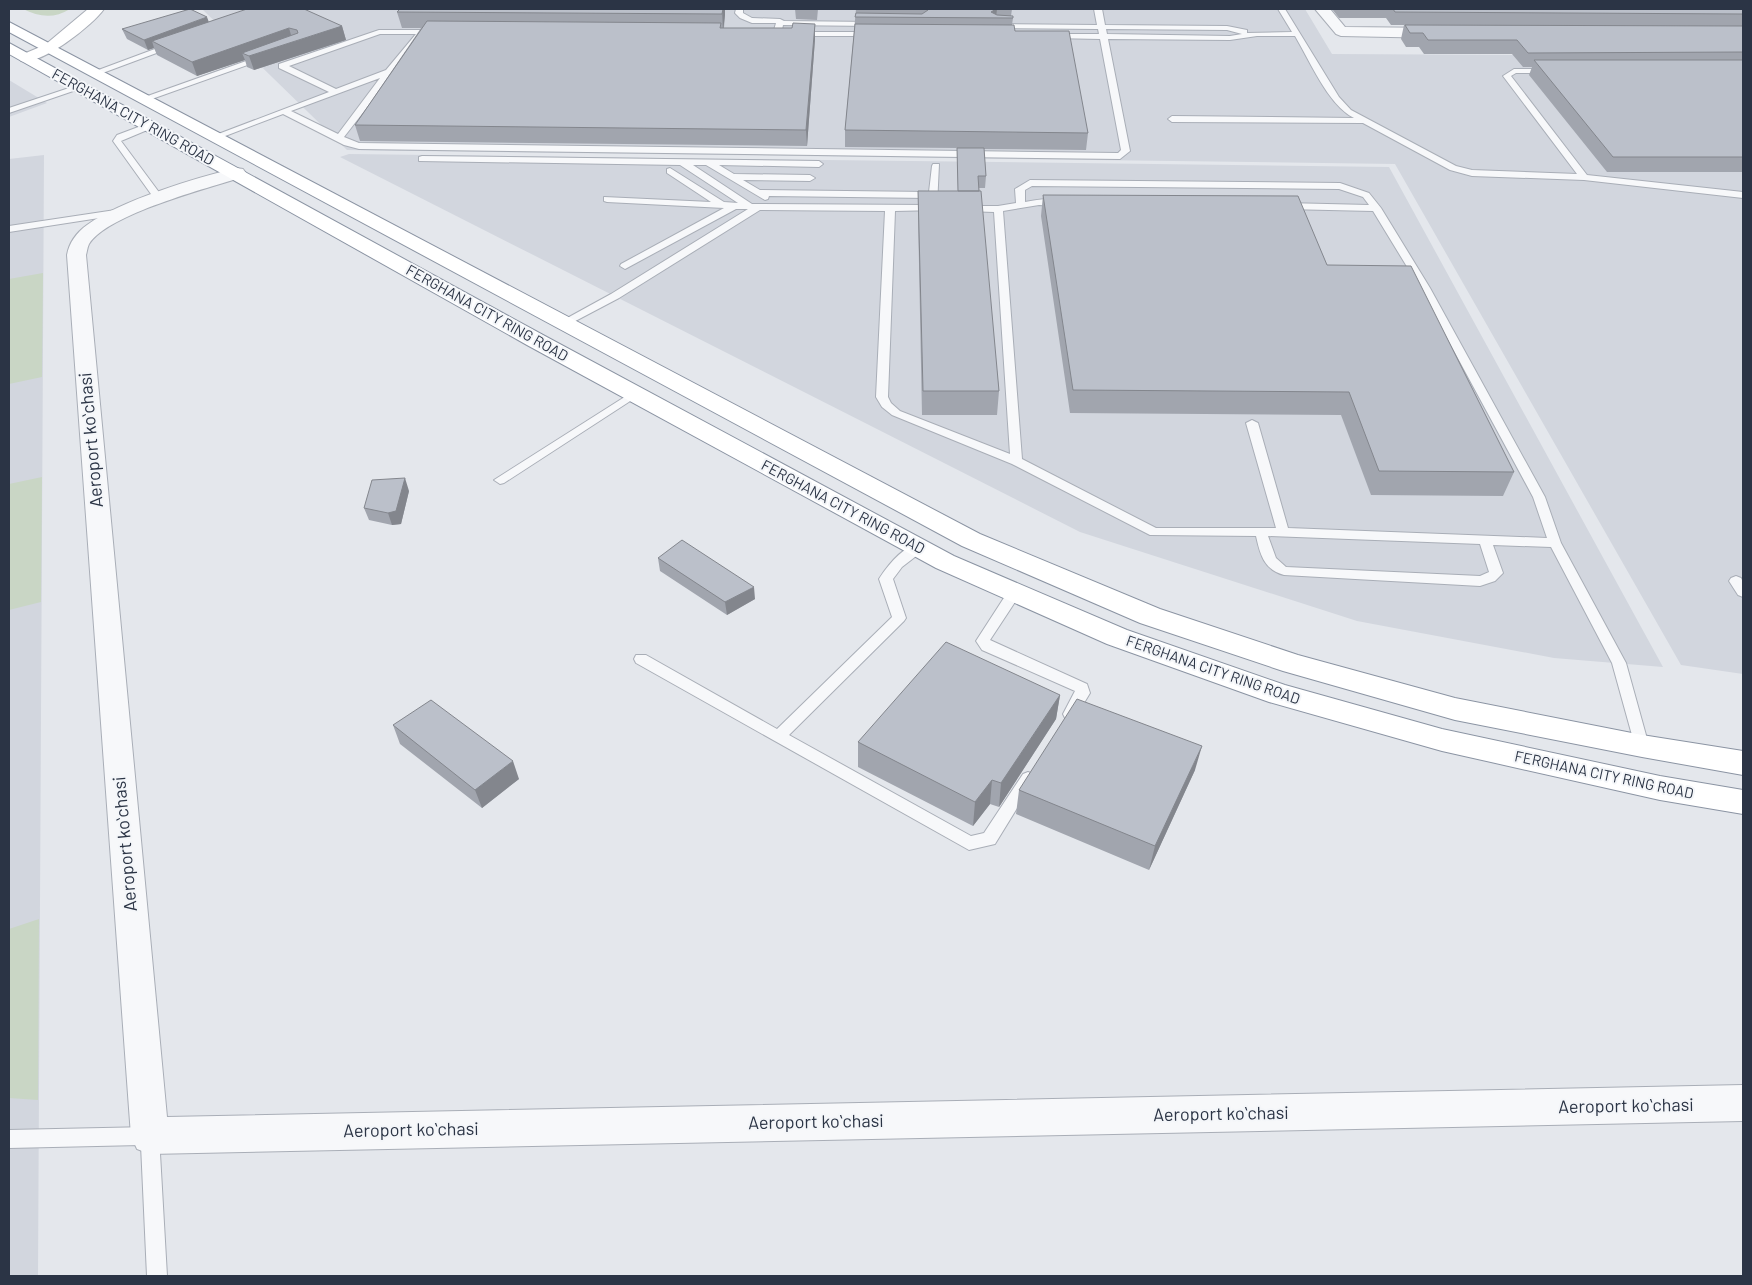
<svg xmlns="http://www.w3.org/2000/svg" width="1752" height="1285" font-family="Barlow,sans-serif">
	<rect width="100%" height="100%" fill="#e4e7ec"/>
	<!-- built -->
	<path fill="#d2d6de" d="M202 9H1305L1332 54 1743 56V674L1681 665 1395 164 347 150Z
		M9 80 47 103 9 117Z
		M349 154 1389 167 1663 667 1554 658 1357 621 1080 532 340 157Z
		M44 155 38 1276H9V159Z"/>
	<!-- green -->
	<path fill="#c9d6c5" d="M23 9H70C54 19 39 17 23 9Z
		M43 273 42 377 9 384V279Z
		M42 477 41 602 9 610V484Z
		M39 919 38 1100 9 1098V929Z"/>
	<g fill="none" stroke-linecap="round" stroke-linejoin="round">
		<defs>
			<path id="lane" d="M736 9H743V13L752 18 780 19 784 21 872 22 876 24 872 26 783 25 782 30 778 32 774 30 776 23H752L740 18 735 13Z
				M1094 9H1102L1105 25 1227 26 1247 30V33L1292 32 1278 9H1285L1339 97 1351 110 1456 166 1472 170 1577 174 1503 76 1514 69H1551V73H1516L1511 76 1587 175 1743 192V198L1584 180 1472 176 1450 170 1363 123 1172 122 1168 119 1172 116 1354 118C1328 105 1310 61 1295 36H1257L1230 40 1108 39 1130 151 1120 159 359 149 344 145 283 114 220 138 213 136 329 92 279 68V64L379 30H424V34H420L421 38 344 137 359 143 1118 153 1121 150 1100 39 1052 38 1048 36 1052 34H1099L1098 29 996 28 992 26 996 24 1097 25ZM1106 29 1227 30 1242 34 1230 36 1107 34ZM380 34H416L386 70 336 89 289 66ZM380 78 338 134 291 111Z
				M794 32H871L875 34 871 36H794Z
				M171 43 178 45 100 74 93 72Z
				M260 56 267 58 149 100 142 98Z
				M75 86 82 88 9 113V108Z
				M149 123 153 126 152 128 121 141 164 199 159 202 156 201 113 141 117 135Z
				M422 156 819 161 823 164 819 167 719 165 734 174 810 175 815 178 810 181 743 180 760 190 929 192 932 166 933 164H939L937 206 941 208 939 210 895 211 888 397 891 403 900 411 1010 454 994 212 965 211 960 208 962 206H998L1016 203 1015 189 1030 180 1340 183 1369 193 1381 208 1430 288 1545 497 1561 543 1626 663 1649 746 1647 750 1642 752 1637 750 1635 746 1612 663 1551 547 1493 545 1503 573 1495 581 1480 586 1284 575C1264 570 1260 554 1256 536L1150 535 1012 464 892 415 882 407 876 397 885 211 760 210 619 298 564 327 559 324 560 322 611 294 748 209H736L625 269 620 266 621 264 724 208 607 202 604 201V197L711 202 667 173V169L670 168 724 202 738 203 680 165 419 161V157ZM693 165H706L765 200 768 199 769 196 929 198 928 205 752 204ZM1032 186 1339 189 1363 197 1369 205 1285 203 1280 206 1285 209 1373 211 1420 288 1533 497 1547 538 1288 528 1258 423 1252 420 1246 423 1276 528H1156L1022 459 1003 211 1039 205 1061 206 1066 203C1056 196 1037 200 1025 202V190ZM1268 536 1480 544 1489 572 1480 576 1286 567 1276 558Z
				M122 209 127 212 125 214 9 232V226Z
				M634 391 640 394 638 396 504 483 500 484 494 480Z
				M919 543 925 547 924 550 902 567 893 579 906 618 904 621 789 735 971 836 984 833 1023 774 1028 772 1033 774 1036 778 1033 782 995 844 969 850 636 663 634 659 636 655H646L777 729 892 617 879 579C888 565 903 547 919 543Z
				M1736 576 1741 578 1743 582V597L1738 595 1729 581 1731 578Z
				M1014 588 1019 590 1021 593 990 640 1087 684 1090 693 1075 718 1070 719 1065 718 1063 714 1075 691 982 650 976 641 1009 590Z
				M150 1127 157 1129 159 1136 167 1276H147L141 1145 9 1148V1130Z"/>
			<path id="street" d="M1315 9H1330L1345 27 1440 28 1445 30 1448 33 1445 36 1440 38 1341 36 1336 34Z
				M237 168 243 169 246 173 243 177C208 188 108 214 89 244 87 248 87 252 86 255L167 1117 1743 1085V1121L150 1154 137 1149 131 1136 67 255C69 243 77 232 87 225 122 200 195 178 237 168Z"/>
			<path id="secondary" d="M88 9H104C93 25 41 66 21 61L19 58 21 55 45 45Z"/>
			<path id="highway" d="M9 22 980 534 1160 609 1298 655 1455 698 1642 735 1743 751V775L1642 757 1455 720 1283 671 1140 623 962 546 9 32Z
				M9 43 543 335 954 556 1127 630 1285 685 1442 729 1660 776 1743 790V814L1660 800 1442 751 1269 702 1107 644 936 568 527 345 9 54Z"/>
		</defs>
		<!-- lane casing -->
		<use href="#lane" stroke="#a9aeb7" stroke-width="2"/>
		<!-- street casing -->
		<use href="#street" stroke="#a9aeb7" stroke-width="2"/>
		<!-- secondary casing -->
		<use href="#secondary" stroke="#a9aeb7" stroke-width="2"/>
		<!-- highway casing -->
		<use href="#highway" stroke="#8b94a3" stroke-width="2"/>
		<!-- lane -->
		<use href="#lane" fill="#f7f8fa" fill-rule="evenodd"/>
		<!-- street -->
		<use href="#street" fill="#f7f8fa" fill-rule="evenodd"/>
		<!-- secondary -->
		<use href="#secondary" fill="#fff" fill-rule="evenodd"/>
		<!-- highway -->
		<use href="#highway" fill="#fff" fill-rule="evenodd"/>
	</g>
	<!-- wall -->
	<path fill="#a1a5ae" d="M400 9H725V15L724 28H792L815 24V39L807 146 360 141 355 125 421 28H402L397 12Z
		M795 9H818L817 20 796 19Z
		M856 9H1012L1011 16 1013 18 1012 25 1015 31 1088 133 1086 150 984 149 986 176 985 188H979L999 391 997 415H922L918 213V191H958L957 148 845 147V130Z
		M1332 9H1743V172H1607L1529 75 1532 67H1523L1512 54H1424L1419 47H1406L1401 39 1404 25H1391L1386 18H1339Z
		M209 22 342 26 346 40 254 70 247 67 245 60 197 76 157 55 154 48 148 50 127 39 122 29Z
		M1043 195 1327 265 1514 472 1503 496 1371 495 1341 415 1070 413 1041 216Z
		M409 491 401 524 392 525 369 520 364 508Z
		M658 558 755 599 727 615 660 571Z
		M1060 695 1056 719 999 807 990 804 973 826 858 767V742Z
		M393 725 519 779 482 808 400 744Z
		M1195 770 1149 870 1016 814 1019 790Z"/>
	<!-- shaded-wall -->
	<path fill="#83868d" d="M722 9H725V15L723 31Z
		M996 9H997L996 18 991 12Z
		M207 17 211 28 152 41 154 48 148 50 144 40Z
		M815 24V39L807 146 806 130Z
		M342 26 346 40 254 70 249 56 242 53 245 60 197 76 192 62 289 28 293 42Z
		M405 478 409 491 401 524 392 525 388 513Z
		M754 587 755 599 727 615 725 602Z
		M1060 695 1056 719 999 807 1001 783Z
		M1202 746 1195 770 1149 870 1155 846Z
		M513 761 519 779 482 808 475 790Z
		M992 780 990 804 973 826 975 802Z"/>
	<!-- building -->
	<path fill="#bbc0ca" stroke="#83868d" d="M190 9 207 17 144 40 122 29Z
		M247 9H304L342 26 249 56 242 53 298 33 297 30 289 28 192 62 152 41Z
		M400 9H723L722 14 397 12Z
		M926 9H996L991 12 997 15 1013 16V18L855 17 856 13 922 14 928 10Z
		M1393 9H1743V14L1395 12Z
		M427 21 721 23 720 28H792L793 23 815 24 806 130 355 125Z
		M855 24 1014 25 1015 31H1069L1088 133 845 130Z
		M1405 25 1743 26V52L1528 53 1517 40H1428L1423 33H1410Z
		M1534 60H1743V157H1613Z
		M957 148H984L986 176H978L979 191H958Z
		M918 191H981L999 391H923Z
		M1043 195 1298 196 1327 265 1411 266 1514 472 1379 471 1349 392 1073 390Z
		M405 478 396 511 388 513 364 508 372 480Z
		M682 540 754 587 725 602 658 558Z
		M946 642 1060 695 1001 783 992 780 975 802 858 742Z
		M1077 699 1202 746 1155 846 1019 790Z
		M431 700 513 761 475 790 393 725Z"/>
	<g text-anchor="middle" stroke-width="4" stroke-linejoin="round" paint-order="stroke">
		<!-- street labels -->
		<g font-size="15" fill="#2b3445" stroke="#f4f6f9">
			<text transform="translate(133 117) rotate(29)" y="5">FERGHANA CITY RING ROAD</text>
			<text transform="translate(487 313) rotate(29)" y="5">FERGHANA CITY RING ROAD</text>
			<text transform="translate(843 507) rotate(28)" y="5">FERGHANA CITY RING ROAD</text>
			<text transform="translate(1213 670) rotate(19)" y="5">FERGHANA CITY RING ROAD</text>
			<text transform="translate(1604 775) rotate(12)" y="5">FERGHANA CITY RING ROAD</text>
		</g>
		<!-- near-street labels -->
		<g font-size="18" fill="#2b3445" stroke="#f4f6f9">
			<text transform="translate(91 440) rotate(-95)" y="6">Aeroport koʻchasi</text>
			<text transform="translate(125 844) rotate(-95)" y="6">Aeroport koʻchasi</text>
			<text transform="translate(1626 1106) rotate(-1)" y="6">Aeroport koʻchasi</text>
			<text transform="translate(1221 1114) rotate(-1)" y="6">Aeroport koʻchasi</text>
			<text transform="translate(816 1122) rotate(-1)" y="6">Aeroport koʻchasi</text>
			<text transform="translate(411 1130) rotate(-1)" y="6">Aeroport koʻchasi</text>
		</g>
	</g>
	<!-- border -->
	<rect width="1752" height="1285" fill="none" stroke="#2b3445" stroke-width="20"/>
</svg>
